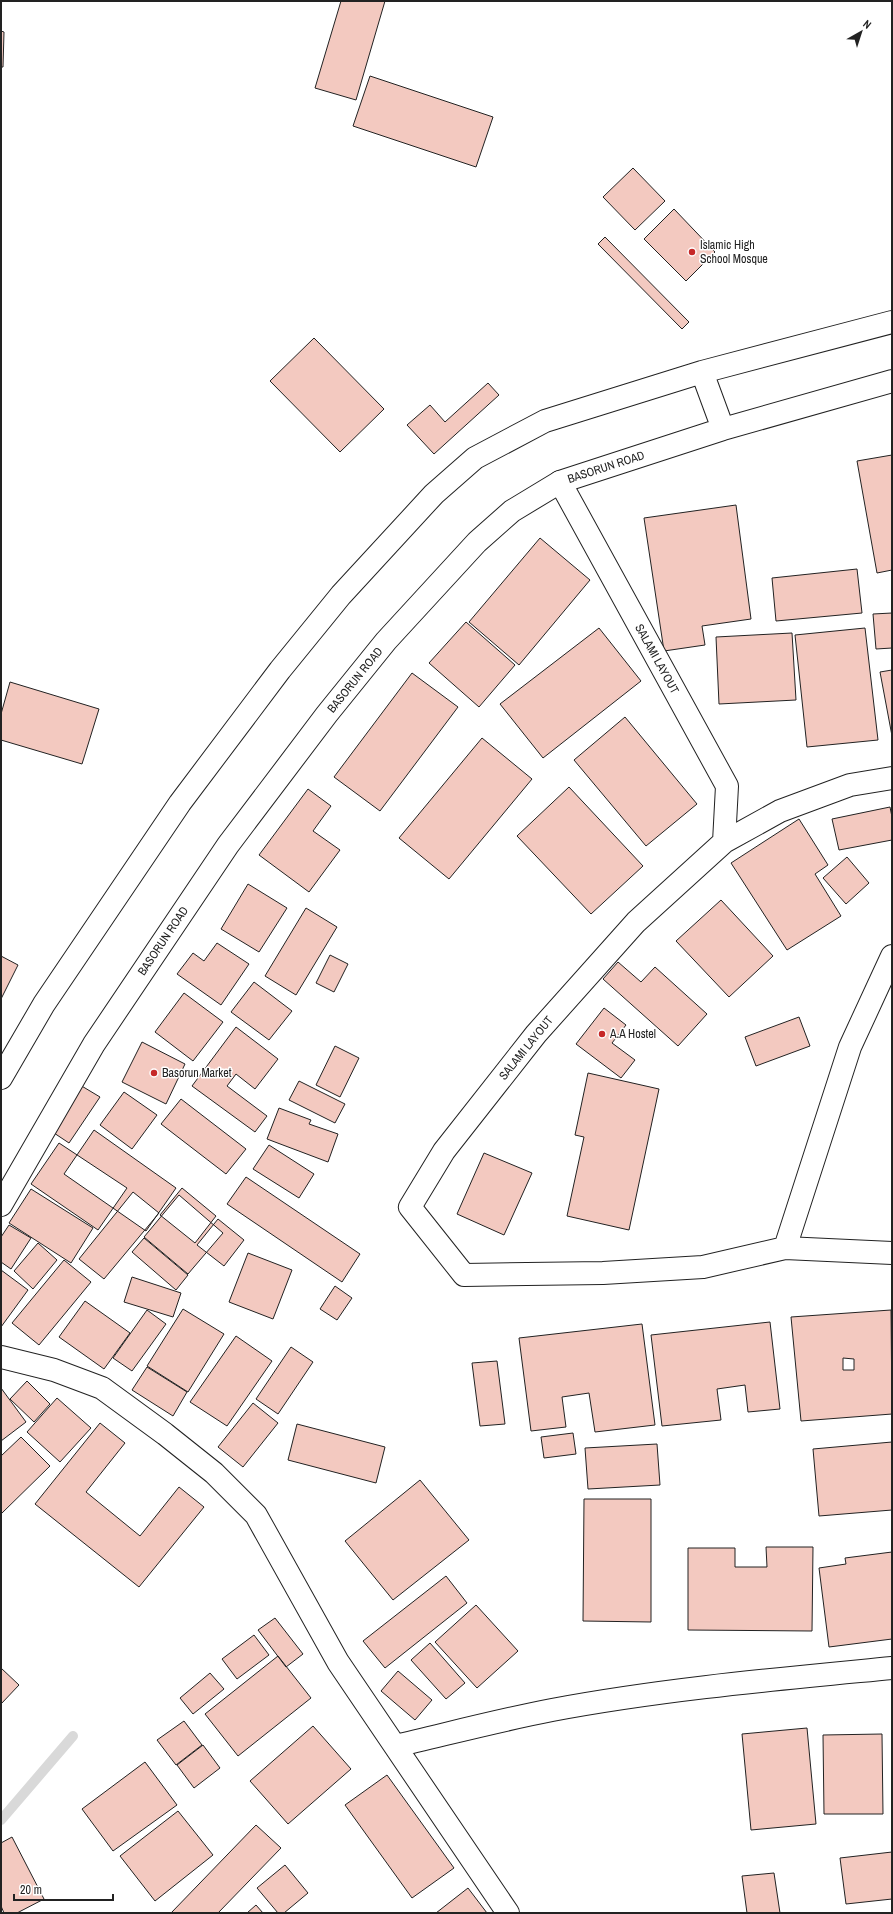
<svg xmlns="http://www.w3.org/2000/svg" width="893" height="1914" font-family="'Archivo Narrow',sans-serif">
	<rect width="100%" height="100%" fill="#fff"/>
	<g fill="none" stroke-linecap="round" stroke-linejoin="round">
		<!-- stream -->
		<path stroke="#d9d9d9" stroke-width="10" d="M1 1820 73 1736"/>
	</g>
	<!-- building -->
	<path fill="#f3c9c0" stroke="#222" fill-rule="evenodd" d="M341 1H385L356 100 315 88Z
		M1 31 4 32 3 67H1Z
		M370 76 493 117 476 167 353 126Z
		M633 168 665 201 635 230 603 197Z
		M674 209 715 252 686 281 644 239Z
		M605 237 689 322 682 329 598 244Z
		M314 338 384 409 340 452 270 381Z
		M488 383 499 395 434 454 407 425 430 405 445 422Z
		M892 455V570L877 573 857 461Z
		M736 505 751 619 702 626 705 645 664 651 644 518Z
		M540 538 590 580 519 665 469 622Z
		M857 569 862 613 776 621 772 578Z
		M892 613V648L876 649 873 614Z
		M466 622 515 665 479 707 429 663Z
		M599 628 641 681 543 758 500 704Z
		M865 628 878 740 807 747 795 635Z
		M792 633 796 700 719 704 716 637Z
		M892 670V736L880 672Z
		M412 673 458 707 380 811 334 777Z
		M10 682 99 709 82 764 1 740V714Z
		M625 717 697 804 646 846 574 760Z
		M482 738 532 779 449 879 399 838Z
		M569 787 643 866 591 914 517 836Z
		M308 789 331 806 313 831 340 850 309 892 259 855Z
		M890 807 892 817V840L839 850 832 819Z
		M799 819 828 865 815 874 841 916 787 950 731 863Z
		M847 857 869 883 846 904 823 878Z
		M248 884 287 908 259 952 221 929Z
		M721 900 773 956 729 997 676 941Z
		M306 908 337 927 296 995 265 976Z
		M217 943 249 964 221 1005 177 974 193 953 204 961Z
		M330 955 348 964 334 992 316 983Z
		M1 956 18 965 1 999Z
		M618 962 641 982 655 967 707 1014 678 1046 603 979Z
		M254 982 292 1011 269 1040 231 1012Z
		M184 993 223 1022 193 1061 155 1032Z
		M604 1008 626 1025 612 1043 635 1060 621 1078 576 1044Z
		M799 1017 810 1046 756 1066 745 1037Z
		M236 1027 278 1059 255 1089 236 1074 227 1086 267 1116 255 1132 192 1086Z
		M142 1042 185 1064 166 1104 122 1082Z
		M335 1046 359 1058 340 1097 316 1085Z
		M588 1073 659 1089 629 1230 567 1216 584 1137 575 1135Z
		M299 1081 345 1104 335 1123 289 1100Z
		M80 1085 100 1097 69 1143 51 1131Z
		M124 1092 157 1115 132 1149 100 1125Z
		M181 1099 246 1149 226 1174 161 1124Z
		M279 1108 311 1120 309 1124 338 1134 328 1162 267 1139Z
		M94 1130 176 1188 146 1231 64 1174Z
		M59 1143 127 1188 98 1230 31 1184Z
		M269 1145 314 1174 299 1198 253 1169Z
		M484 1153 532 1173 504 1235 457 1214Z
		M246 1177 360 1254 342 1282 227 1204Z
		M182 1188 216 1216 195 1243 160 1215Z
		M31 1189 93 1228 71 1263 9 1223Z
		M133 1192 159 1213 104 1279 79 1259Z
		M179 1195 223 1233 188 1274 144 1237Z
		M218 1219 244 1240 224 1266 197 1245Z
		M9 1225 31 1238 11 1269 1 1262V1237Z
		M144 1238 188 1275 176 1290 132 1252Z
		M38 1243 57 1260 33 1289 14 1271Z
		M248 1253 292 1270 273 1319 229 1302Z
		M64 1260 91 1282 39 1345 12 1323Z
		M1 1270 28 1290 1 1327Z
		M132 1277 181 1293 173 1317 124 1302Z
		M335 1286 352 1298 337 1320 320 1309Z
		M85 1301 130 1333 104 1369 59 1337Z
		M183 1309 224 1334 188 1392 147 1366Z
		M147 1310 166 1324 132 1371 113 1358Z
		M891 1310 892 1414 801 1421 791 1317ZM843 1358 854 1359V1370H843Z
		M770 1322 780 1409 748 1412 745 1385 717 1389 721 1420 662 1426 651 1335Z
		M642 1324 655 1425 595 1432 589 1393 562 1397 566 1427 531 1431 519 1338Z
		M236 1336 272 1361 227 1426 190 1402Z
		M291 1347 313 1362 278 1414 256 1399Z
		M497 1361 505 1424 480 1426 472 1363Z
		M147 1367 187 1392 173 1416 132 1390Z
		M27 1381 50 1404 34 1422 10 1399Z
		M1 1388 26 1422 1 1441Z
		M57 1398 91 1428 60 1462 27 1432Z
		M253 1403 278 1423 243 1467 218 1447Z
		M100 1423 125 1443 86 1492 140 1536 179 1487 204 1507 139 1587 35 1504Z
		M297 1424 385 1447 376 1483 288 1460Z
		M573 1433 576 1454 544 1458 541 1437Z
		M21 1437 50 1466 1 1514V1456Z
		M892 1442V1510L819 1516 813 1449Z
		M657 1444 660 1485 588 1489 585 1448Z
		M420 1480 469 1540 393 1600 345 1541Z
		M584 1499H651V1622L583 1621Z
		M766 1547H813L812 1631 688 1630V1548H735V1567H767Z
		M892 1552V1639L829 1647 819 1568 846 1564 845 1558Z
		M446 1576 467 1603 385 1668 363 1641Z
		M476 1605 518 1651 477 1688 435 1642Z
		M275 1618 303 1654 286 1667 258 1630Z
		M254 1635 269 1655 237 1679 222 1659Z
		M430 1643 465 1683 446 1699 411 1660Z
		M278 1656 311 1698 238 1756 205 1714Z
		M1 1668 19 1685 1 1704Z
		M398 1671 432 1700 415 1720 381 1691Z
		M210 1673 224 1689 193 1714 180 1698Z
		M184 1721 202 1745 176 1765 157 1740Z
		M313 1726 351 1769 288 1824 250 1781Z
		M807 1728 816 1824 751 1830 742 1734Z
		M882 1734 883 1814H824L823 1735Z
		M203 1745 220 1768 194 1788 177 1765Z
		M145 1762 177 1805 113 1851 82 1809Z
		M387 1775 454 1868 412 1898 345 1805Z
		M178 1811 213 1855 155 1901 120 1856Z
		M256 1825 281 1848 218 1913H171Z
		M12 1837 44 1899 17 1913H4L1 1906V1843Z
		M892 1852V1899L846 1904 840 1858Z
		M285 1865 308 1893 284 1913H278L257 1888Z
		M774 1873 780 1913H747L742 1876Z
		M468 1888 487 1913H436Z
		M256 1905 263 1913H247Z"/>
	<g fill="none" stroke-linecap="round" stroke-linejoin="round">
		<defs>
			<path id="minor" d="M560 482 727 786 724 842
				M892 778 850 785 780 811 724 842 636 922 536 1034 444 1151 410 1207 464 1275 603 1273 703 1267 785 1248 892 1253
				M785 1248 850 1047 892 956
				M1 1357 54 1370 102 1388 165 1434 214 1473 256 1515 338 1662 508 1913
				M395 1746C447 1734 500 1720 552 1710 664 1689 779 1679 892 1668"/>
			<path id="major" d="M702 372 723 429
				M1 1078 44 1004 180 803 280 670 341 595 434 494 475 458 545 421 702 372 892 322
				M1 1205 94 1044 228 845 327 714 386 641 477 542 512 511 560 482 723 429 892 381"/>
		</defs>
		<!-- minor casing -->
		<use href="#minor" stroke="#222" stroke-width="24"/>
		<!-- major casing -->
		<use href="#major" stroke="#222" stroke-width="24"/>
		<!-- minor -->
		<use href="#minor" stroke="#fff" stroke-width="22"/>
		<!-- major -->
		<use href="#major" stroke="#fff" stroke-width="22"/>
	</g>
	<!-- markers -->
	<g fill="#c62828" stroke="#fff" stroke-width="1.5">
		<circle cx="692" cy="252" r="4"/>
		<circle cx="602" cy="1034" r="4"/>
		<circle cx="154" cy="1073" r="4"/>
	</g>
	<g text-anchor="middle" stroke-width="3" stroke-linejoin="round" paint-order="stroke">
		<!-- poi labels -->
		<g font-size="12" fill="#222" stroke="#fff" text-anchor="start">
			<text x="700" y="249">Islamic High<tspan x="700" dy="14">School Mosque</tspan></text>
			<text x="610" y="1038">A.A Hostel</text>
			<text x="162" y="1077">Basorun Market</text>
		</g>
		<!-- street labels -->
		<g font-size="12" fill="#222" stroke="#fff">
			<text transform="translate(606 467) rotate(-18)" y="4">BASORUN ROAD</text>
			<text transform="translate(657 659) rotate(61)" y="4">SALAMI LAYOUT</text>
			<text transform="translate(355 680) rotate(-51)" y="4">BASORUN ROAD</text>
			<text transform="translate(163 941) rotate(-56)" y="4">BASORUN ROAD</text>
			<text transform="translate(526 1048) rotate(-51)" y="4">SALAMI LAYOUT</text>
		</g>
	</g>
	<!-- border -->
	<rect width="893" height="1914" fill="none" stroke="#222222" stroke-width="4"/>
	<!-- north arrow -->
	<g transform="translate(861 32) rotate(39)" stroke="#ffffff" stroke-width="3" paint-order="stroke">
	<path d="M0-3L7 15L0 10L-7 15Z" fill="#222222"/>
	<text y="-6" font-size="11" font-weight="bold" text-anchor="middle" fill="#222222">N</text>
	</g>
	<!-- scale -->
	<path d="M14 1894v6h99v-6" fill="none" stroke="#222222" stroke-width="2"/>
	<text x="20" y="1894" font-size="12" fill="#222222" stroke="#ffffff" stroke-width="3" paint-order="stroke">20 m</text>
</svg>
